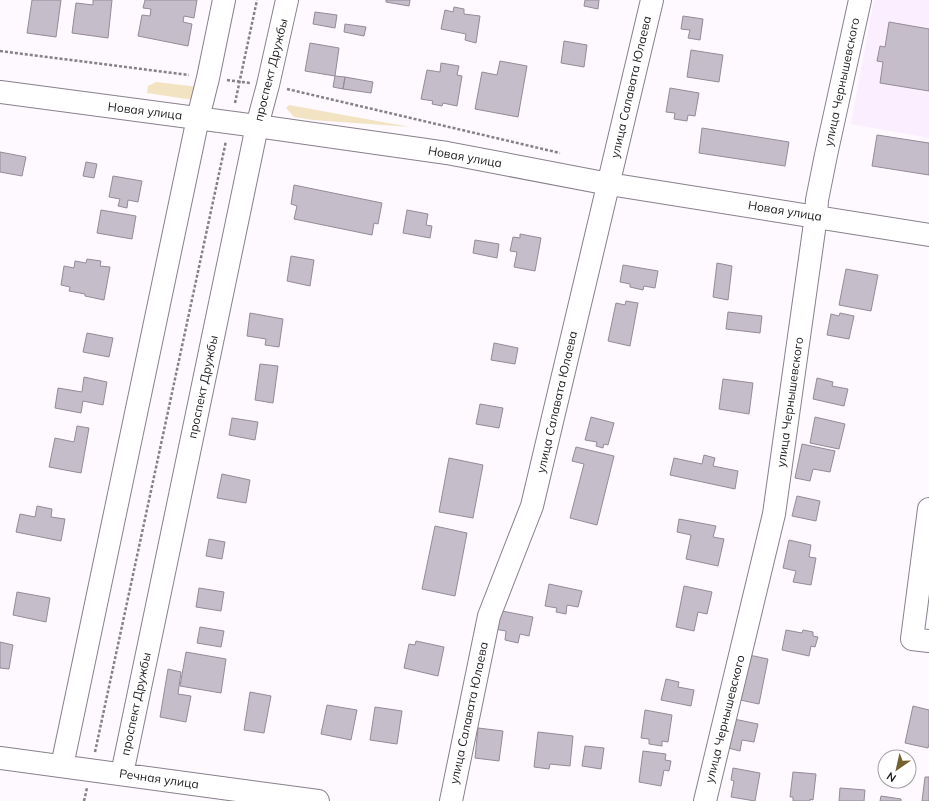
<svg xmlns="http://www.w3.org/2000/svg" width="929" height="801" font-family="Mulish,sans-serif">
	<rect width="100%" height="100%" fill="#fdf9ff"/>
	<!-- built -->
	<path fill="#faeeff" d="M874 0H929V138L851 124Z"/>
	<!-- green -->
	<path fill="#f2e3c2" d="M156 82 199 87 193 100 147 93 148 86Z
		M289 105 410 127 313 120 294 117 286 108Z"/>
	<!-- building -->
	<path fill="#c6bdca" stroke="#948b98" d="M32 0H61L56 37 27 33Z
		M93 0H112L108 38 72 33 76 3 93 5Z
		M145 0H197L194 18 184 16 183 22 192 24 188 46 138 36 142 15 150 16 151 9 143 8Z
		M386 0H410L409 6 386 2Z
		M585 0H599L598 9 584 6Z
		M454 7 464 9V14L480 16 476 43 465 40 466 34 441 29 445 10 453 12Z
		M315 12 337 15 335 28 313 24Z
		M683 16 703 19 700 40 688 38 690 30 681 29Z
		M889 22 929 29V91L880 83 883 62 877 61 880 46 885 47Z
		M345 24 366 27 364 36 344 32Z
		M564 41 587 45 584 67 561 63Z
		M310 43 339 48 335 76 305 71Z
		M691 50 723 55 719 82 687 77Z
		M500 61 527 66 518 117 475 109 482 72 497 75Z
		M441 63 459 66 457 75 462 76 457 106 443 103 442 106 432 104 433 101 421 99 427 70 440 72Z
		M335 76 345 77 343 89 333 87Z
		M345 77 373 82 371 93 343 89Z
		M670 88 699 93 695 116 688 115 687 121 674 119 675 113 666 112Z
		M702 128 789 142 785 166 699 153Z
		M877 135 929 143V175L872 166Z
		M0 152 26 157 22 176 0 172Z
		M86 162 97 164 94 178 83 176Z
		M113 176 142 181 138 202 128 200 127 208 118 206 120 199 109 197Z
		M294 185 382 203 378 224 374 223 372 235 294 219 297 206 291 204Z
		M101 210 136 216 132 239 97 233Z
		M407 210 428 214 426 225 432 226 430 238 403 233Z
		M520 234 541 238 535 271 514 267 517 252 510 251 513 237 520 238Z
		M475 240 499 244 497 258 473 253Z
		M291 256 314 260 310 286 287 281Z
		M87 259 101 261 100 266 110 267 104 300 85 296V294L69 291 70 287 61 285 64 266 74 268 75 261 86 263Z
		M717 263 732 266 728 300 713 297Z
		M623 265 658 271 655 288 644 286 643 290 630 287V284L620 282Z
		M846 269 878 275 871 311 839 305Z
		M626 301 638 303 630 346 608 341 616 303 625 305Z
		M728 312 762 316 760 333 726 329Z
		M250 313 283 319 279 347 265 345 266 339 247 336Z
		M840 313 854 316 849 339 827 335 831 314 839 316Z
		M87 333 113 338 109 357 83 352Z
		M494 343 518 348 515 364 491 360Z
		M260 364 278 366 273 403 255 400Z
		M84 377 107 382 103 405 83 401 81 413 55 408 58 388 82 392Z
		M817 378 833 382 832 386 848 389 844 406 813 399Z
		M723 379 753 383 749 414 719 409Z
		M480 404 503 408 499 428 476 424Z
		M591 417 614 423 608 445 604 444 603 448 596 446 597 442 585 440Z
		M815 417 845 424 839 449 810 443Z
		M232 418 258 422 255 440 229 435Z
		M77 426 89 428 81 473 49 467 55 438 74 442Z
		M802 444 835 451 830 472 813 469 810 481 795 478Z
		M576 447 614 456 597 525 570 518 584 464 572 461Z
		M704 455 715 458 713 466 738 471 735 489 670 475 674 458 702 464Z
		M449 458 483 465 473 518 439 512Z
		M222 474 250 480 246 503 217 498Z
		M797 496 820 501 816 521 792 516Z
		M37 506 52 509 51 517 65 519 61 541 16 532 20 514 35 517Z
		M679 519 716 526 713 537 724 539 718 566 686 559 691 535 677 532Z
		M435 526 467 533 455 596 422 589Z
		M209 539 225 542 222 559 206 556Z
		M789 540 811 545 809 557 816 558 811 585 793 582 796 571 783 568Z
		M549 584 582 591 578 607 567 605 566 614 556 612 557 608 545 606Z
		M684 586 712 592 707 614 698 612 694 631 676 627Z
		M199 588 224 592 221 611 196 607Z
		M17 592 50 598 46 622 13 615Z
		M497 610 533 617 529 636 520 634 518 643 505 640 506 631 494 629Z
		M200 627 224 631 221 647 197 643Z
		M786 630 802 633 803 630 813 632V636L818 637 815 647 811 646 809 656 782 650Z
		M416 641 444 647 438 676 404 668 409 644 415 645Z
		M0 642 13 645 9 669 0 668Z
		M186 652 226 659 221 693 180 686Z
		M749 655 768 659 759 704 740 700Z
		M168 669 181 672 178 694 191 696 186 722 160 717Z
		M666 679 679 682 678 687 694 690 691 706 661 700Z
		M250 692 271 696 264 733 244 730Z
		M327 705 357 710 351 740 321 734Z
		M913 706 929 710V744L928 748 905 743Z
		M375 707 402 711 397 744 370 740Z
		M645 710 672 715 668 742 662 741V746L649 744V739L641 738Z
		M734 719 758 724 754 742 742 740 740 751 728 748Z
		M478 728 503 731 499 761 475 758Z
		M538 732 573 736 570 766 550 764 549 769 534 767Z
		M585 746 604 748 601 769 582 766Z
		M643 751 666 754 665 760 671 761 669 771 664 770 661 786 639 782Z
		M733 768 760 773 755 801 731 797 734 781 731 780Z
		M793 772 816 774 813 800 810 799V801H793V797H790Z
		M925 777H929V801H922Z
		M840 788 865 790 864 801H839Z
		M881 796 901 799V801H880Z"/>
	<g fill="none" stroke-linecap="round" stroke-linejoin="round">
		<defs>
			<path id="minor" d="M0 92 257 126 447 153 609 184 929 235
				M929 509 912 639 929 641
				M0 758 318 801
				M62 766 198 118 208 78 224 0
				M122 774 257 126 268 85 287 0
				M451 801 489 616 532 506 652 0
				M705 801 774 514 816 216 817 200 826 155 860 0"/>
		</defs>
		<!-- minor casing -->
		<use href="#minor" stroke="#887f8c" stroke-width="24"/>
		<!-- path -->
		<path stroke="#858186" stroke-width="2.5" stroke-dasharray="3 2" stroke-linecap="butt" d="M0 51 189 75
			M227 80 250 83
			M287 89 560 153
			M235 103 257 0
			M95 752 226 141
			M84 801 87 788"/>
		<!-- minor -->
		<use href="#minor" stroke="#fff" stroke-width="22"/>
	</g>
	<g text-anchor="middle" stroke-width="3" stroke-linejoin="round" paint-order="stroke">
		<!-- street labels -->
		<g font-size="12" fill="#1d1a1e" stroke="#fff">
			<text transform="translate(271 70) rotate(-76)" y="4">проспект Дружбы</text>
			<text transform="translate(842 82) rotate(-78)" y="4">улица Чернышевского</text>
			<text transform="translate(631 87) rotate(-77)" y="4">улица Салавата Юлаева</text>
			<text transform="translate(145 111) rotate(7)" y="4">Новая улица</text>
			<text transform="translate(465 157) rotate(10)" y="4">Новая улица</text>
			<text transform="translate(785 211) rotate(9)" y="4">Новая улица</text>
			<text transform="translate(203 387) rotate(-78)" y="4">проспект Дружбы</text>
			<text transform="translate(557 402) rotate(-77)" y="4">улица Салавата Юлаева</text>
			<text transform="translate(790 402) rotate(-82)" y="4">улица Чернышевского</text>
			<text transform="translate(136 704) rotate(-78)" y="4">проспект Дружбы</text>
			<text transform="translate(469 713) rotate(-78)" y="4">улица Салавата Юлаева</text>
			<text transform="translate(725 719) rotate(-76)" y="4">улица Чернышевского</text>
			<text transform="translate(159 779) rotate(8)" y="4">Речная улица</text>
		</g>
	</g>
	<!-- north arrow -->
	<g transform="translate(897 769) rotate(214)"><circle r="19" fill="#ffffff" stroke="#a5a3a5"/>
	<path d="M0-3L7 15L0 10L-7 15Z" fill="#756130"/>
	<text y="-6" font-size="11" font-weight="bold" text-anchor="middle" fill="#1d1a1e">N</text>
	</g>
</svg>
